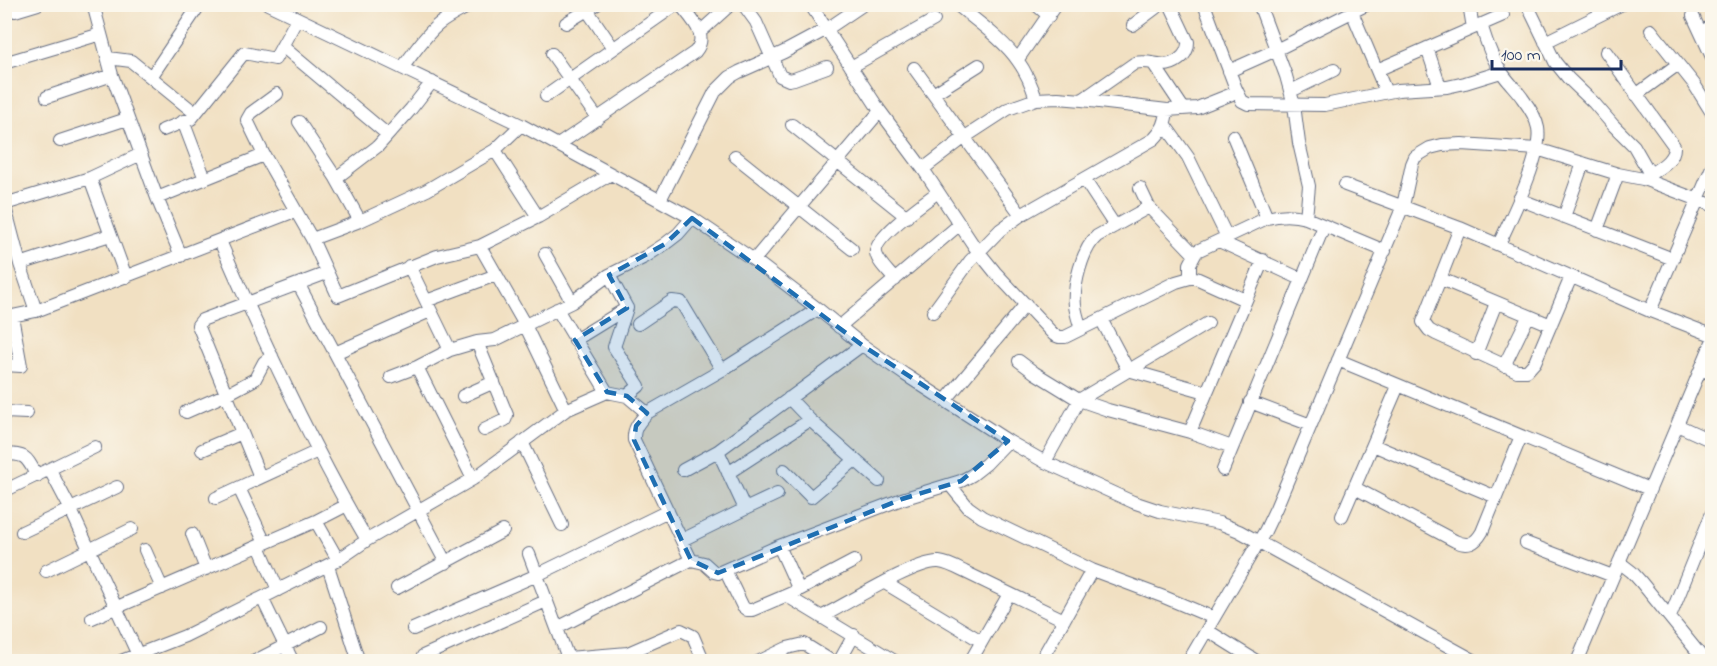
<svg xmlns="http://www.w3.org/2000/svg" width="1717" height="666" font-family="'Indie Flower',sans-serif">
	<rect width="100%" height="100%" fill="#fbf7ec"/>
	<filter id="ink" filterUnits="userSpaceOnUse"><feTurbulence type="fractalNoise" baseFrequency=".0167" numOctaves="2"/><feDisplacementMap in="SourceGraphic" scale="12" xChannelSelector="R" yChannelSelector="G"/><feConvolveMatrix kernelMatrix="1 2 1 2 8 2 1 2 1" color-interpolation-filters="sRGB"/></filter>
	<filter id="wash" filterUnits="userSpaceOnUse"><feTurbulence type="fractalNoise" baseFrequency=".008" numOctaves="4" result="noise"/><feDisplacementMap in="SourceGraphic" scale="24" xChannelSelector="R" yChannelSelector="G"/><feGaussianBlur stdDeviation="1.35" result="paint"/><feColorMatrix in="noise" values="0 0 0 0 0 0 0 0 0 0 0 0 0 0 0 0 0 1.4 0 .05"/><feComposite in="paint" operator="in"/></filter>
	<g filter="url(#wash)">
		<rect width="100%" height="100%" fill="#f1e0c2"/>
	</g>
	<g filter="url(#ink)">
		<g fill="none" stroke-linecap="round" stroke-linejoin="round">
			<defs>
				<path id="minor" d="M93 4 112 75 157 198 181 256
					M268 4 521 125 692 218 754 260 818 309 862 345 904 374 1008 441 1045 462 1133 502 1160 511 1219 523 1239 531 1477 662
					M583 4 613 48
					M743 4 756 22 780 76 789 80 794 79 827 67
					M810 4 880 111 923 169 974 246 995 272 1054 335 1059 337H1065L1176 282 1190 278H1196L1245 300
					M956 4C975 20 1005 41 1018 61 1026 72 1032 86 1036 99
					M1035 4 1049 16
					M1204 4 1236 89 1242 101 1248 104 1325 105 1398 90 1447 87 1465 83 1501 72
					M1259 4 1286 76 1294 105 1299 143 1309 186 1306 218
					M1469 4 1473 28
					M1527 4 1555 62 1568 78 1594 103 1613 125 1634 146 1650 174
					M15 11 38 4
					M1352 12 1386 92
					M1693 16 1712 57
					M566 23 597 4
					M1481 24C1486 41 1492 60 1503 74 1509 83 1517 90 1523 99 1529 107 1536 117 1538 128 1543 155 1511 218 1499 244
					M1133 25 1161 4
					M1651 30 1694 84 1712 113
					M700 32 731 4
					M1701 32 1712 26
					M1545 42 1622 4
					M282 46 388 135
					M1427 48 1440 87
					M1606 52 1674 146C1675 161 1657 169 1646 177
					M552 54 598 119
					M108 58 131 61 195 113
					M1018 59 1056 4
					M4 63 101 34
					M1153 63 1183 108
					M851 67 934 20
					M402 68C414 53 424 36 439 24 449 16 461 11 472 4
					M914 68 1021 215
					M1377 70 1503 15
					M1229 71 1276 50 1368 4
					M151 77 200 4
					M1291 91 1334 70
					M277 94 251 113 247 120 264 155 312 239 338 296 437 256 480 246 538 217 611 174
					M933 94 979 65
					M1636 95 1677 65
					M546 96 677 4
					M47 97 112 75
					M1082 100 1135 63C1154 58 1165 74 1183 56 1187 51 1188 48 1188 42L1170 4
					M183 121 205 179
					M299 122 336 178 360 221
					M792 125 907 217
					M1165 125 1188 157 1227 237
					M163 130 191 119 244 53 275 59 297 19
					M1233 136 1267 218
					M60 141 127 119
					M558 145 695 52C710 35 691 19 680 4
					M495 150 538 217
					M735 156 852 249
					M923 169 965 137 1008 109 1036 99 1058 98 1082 100 1167 110 1197 108 1237 92
					M336 178 378 146 411 109 432 82
					M1084 179 1115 226
					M1345 185 1460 228 1650 311 1712 335
					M1140 188 1149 207 1194 254
					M157 198 264 155
					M1519 199 1673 259
					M660 200 715 92 730 77 739 72 784 52 827 29 864 4
					M1564 217 1583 163
					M1460 228 1423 322 1429 330 1436 334 1517 371H1527L1535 362 1571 277
					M1597 230 1618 174
					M312 239 360 221 427 190 495 150 521 125
					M220 241C264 343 311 444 367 540
					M1219 241 1301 279
					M480 246 525 325 566 410
					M545 254 572 302
					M754 260 880 111
					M20 264 110 235
					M409 266 450 350 417 367 473 479
					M126 277 90 178 141 154
					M1190 278V264L1197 251 1267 218C1281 214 1292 214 1306 218L1385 251
					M1441 279 1551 325
					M895 280C889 272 878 263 876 253 873 238 926 201 938 192
					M299 285 446 563
					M426 301 496 275
					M627 308 614 347 639 386 627 396
					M557 309 607 392
					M36 311 20 264 5 207 8 203 90 178
					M1650 311 1712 167
					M933 312 970 261 1000 230 1021 215 1154 139C1163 130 1166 122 1167 110
					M1101 319 1128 370 1206 392
					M638 324 672 301 681 302 722 370
					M839 327 960 224
					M1081 329C1079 322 1076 314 1075 306 1073 286 1082 249 1097 236L1149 207
					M575 340 627 308 609 275
					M477 342 507 415 505 420 484 430
					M450 350 477 342 495 340 572 302 609 275 645 257 665 244 678 234 692 218
					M335 353 430 311
					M1476 354 1496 303
					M1338 360 1649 489
					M1019 361 1035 373 1079 400 1108 410 1190 432 1232 447
					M4 365 21 366 12 316 36 311 295 211
					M1504 366 1528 317
					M1701 369 1712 374
					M391 377 417 367
					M463 396 494 382
					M789 398 810 420 879 481
					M945 401 1026 304
					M1250 402 1311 425
					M4 412 27 413
					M186 412 227 394 255 379 264 362 272 356
					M1677 425 1712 441
					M1190 432 1263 260
					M522 442 562 525
					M1373 445 1496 497
					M202 450 242 433
					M4 454C27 454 26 457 37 476
					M1045 462 1079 400 1208 323
					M50 470 70 508 138 655
					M683 470 718 451 862 345
					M784 470 811 497 855 460
					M1223 470 1324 226
					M728 473 810 420
					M260 477 198 325 202 320 327 273
					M950 485 968 507 982 517 1092 570 1164 597 1214 618
					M239 488 265 543
					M1355 488 1455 541C1468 547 1475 544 1482 532L1521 436
					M4 491 95 447
					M216 498 318 451
					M745 509 777 494
					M1342 516 1398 386
					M316 521 347 505
					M22 532 117 487
					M192 534 206 569
					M682 540 745 509 718 451
					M1526 543 1613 576
					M259 546 278 590
					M779 546 799 590
					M145 550 162 588
					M529 554 568 658
					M691 560 704 563 714 572 718 573 779 546 902 499 961 481 972 475 986 464 1008 441
					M1619 562 1632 572 1641 582 1706 662
					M328 566 359 662
					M725 570 743 607 747 610H752L799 590 854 561
					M46 571 132 529
					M885 583 981 641
					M397 588 503 531
					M787 596 896 662
					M262 598 293 662
					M821 617C845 605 916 560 939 562 948 563 957 568 965 572L1064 620
					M1670 617 1712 513
					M92 618 316 521 338 560
					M557 628 691 560 634 440C633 428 639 422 647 413
					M413 629 537 575 668 511
					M1213 634 1258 662
					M423 656 546 601
					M121 661 185 636 338 560 367 540 473 479 566 410 607 392 627 396 647 413 722 370 818 309
					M253 662 321 627
					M554 662 568 658 628 653
					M633 662 628 653 681 630 693 636 704 662
					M758 662 787 648 804 644 833 662
					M839 662 854 635
					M970 662 1009 594
					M1040 662 1092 570
					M1188 662 1265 531 1276 508 1403 206 1412 164 1415 157 1430 148 1442 145 1462 144 1537 149 1618 174 1643 179 1712 205
					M1577 662 1712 342"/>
			</defs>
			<!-- minor casing -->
			<use href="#minor" stroke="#666d81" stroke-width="14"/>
			<!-- minor -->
			<use href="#minor" stroke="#fff" stroke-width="12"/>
		</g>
	</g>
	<!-- marked area -->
	<path fill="#1f6fb2" fill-opacity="0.2" stroke="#1f6fb2" stroke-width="4.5" stroke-dasharray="12 8" stroke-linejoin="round" d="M692 218 862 345 1008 441 961 481 902 499 718 573 691 560 634 440 636 426 647 413 627 396 607 392 575 340 627 308 609 275 665 244Z"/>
	<!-- margin -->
	<rect width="1717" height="666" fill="none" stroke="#fbf7ec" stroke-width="24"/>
	<!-- scale -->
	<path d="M1492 60v9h129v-9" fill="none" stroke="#1b2f5e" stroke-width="3"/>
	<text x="1501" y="60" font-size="18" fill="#1b2f5e" stroke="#fbf7ec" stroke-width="4.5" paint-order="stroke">100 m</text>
</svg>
